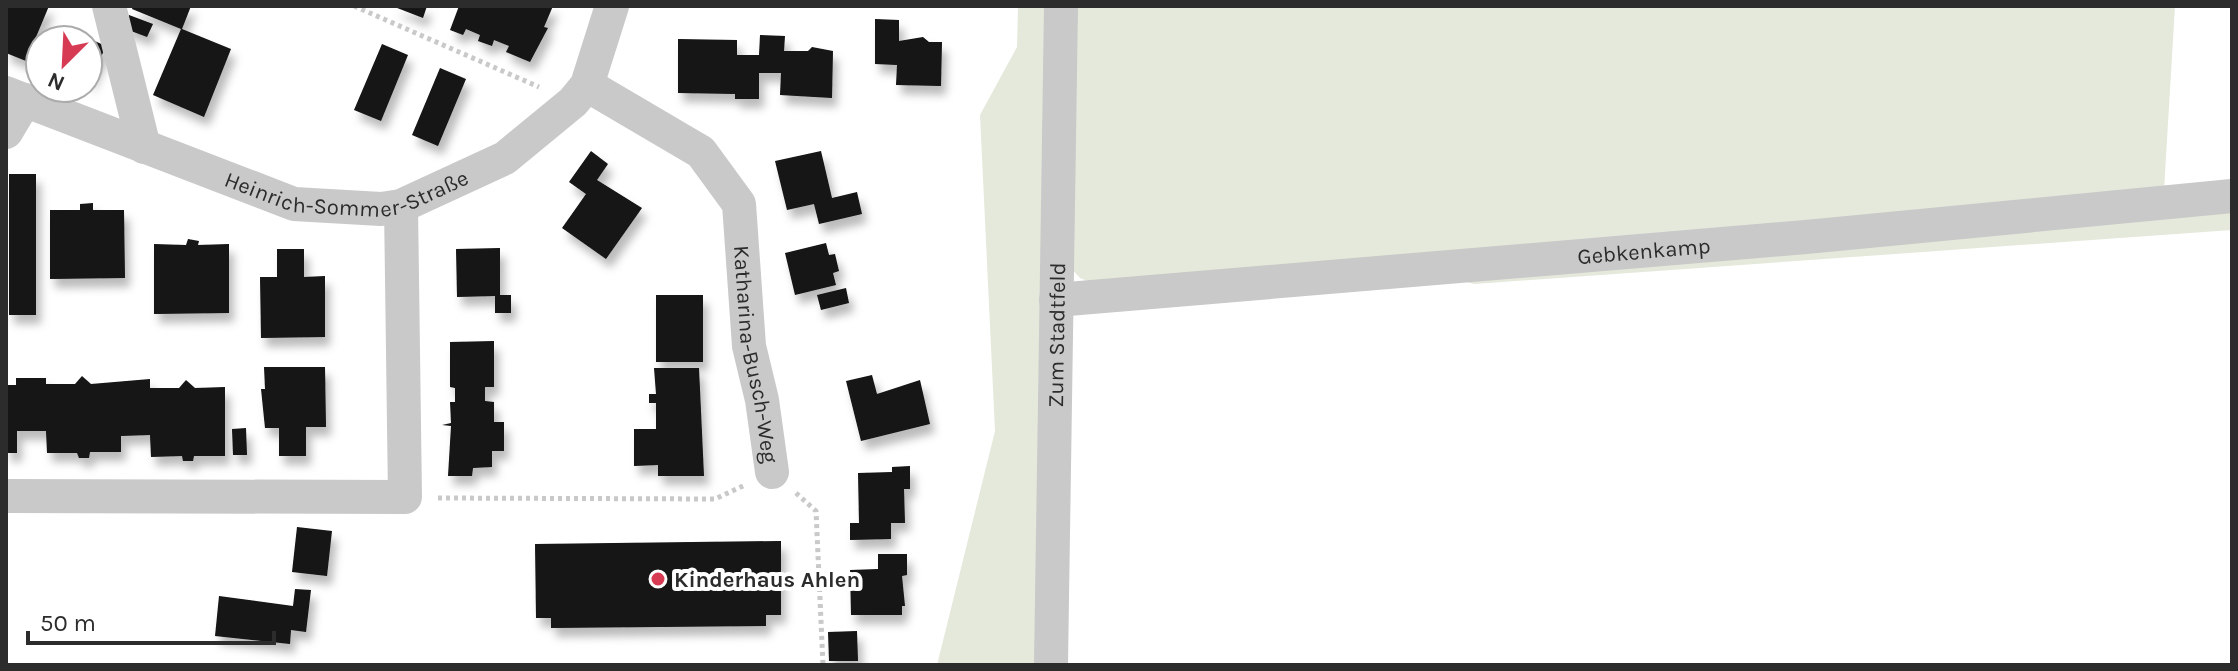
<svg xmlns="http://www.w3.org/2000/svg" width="2238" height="671" font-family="Karla,sans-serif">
	<defs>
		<filter id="shadow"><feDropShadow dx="5" dy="9" stdDeviation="4" flood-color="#0004"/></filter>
	</defs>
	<rect width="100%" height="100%" fill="#fff"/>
	<!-- green -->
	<path fill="#e4e9db" d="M1018 6H1050L1040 665H937L995 431 980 115 1017 47Z
		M1071 6H2175L2164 190 1100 286 1080 278 1069 266Z
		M2232 207V230L1474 284 1448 277Z"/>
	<!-- building -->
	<path fill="#131313" filter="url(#shadow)" d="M6 6H49L26 61 6 53Z
		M133 6H191L182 29 231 49 204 117 153 95 181 29 132 9Z
		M392 6H427L423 18Z
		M459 6H553L544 27 548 28 530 62 506 52 509 46 494 40 492 46 478 41 480 35 466 29 463 35 450 30Z
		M129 15 153 24 147 37 123 28Z
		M875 19 899 20V41L923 37 929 42H942L941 86 896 85 897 65 875 64Z
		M81 35 106 46 88 86V40H79Z
		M760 35 785 36 784 51H808L812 47 833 51 832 98 780 95 781 73H759V99H735V94L678 93V39L737 40V55H759Z
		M382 44 408 55 381 121 354 110Z
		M440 68 466 79 438 146 412 135Z
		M591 151 608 164 597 180 642 208 606 259 562 228 586 194 569 182Z
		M821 151 832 198 857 192 862 214 819 224 814 204 787 210 775 161Z
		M9 174H36V315H9Z
		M93 203V210H124L125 278 50 279V210H80V204Z
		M188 239 199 241 198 245 229 244V313L154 314V244L186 245Z
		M826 243 829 255 835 254 839 271 833 273 836 285 795 295 785 253Z
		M500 248V295H511V313H495V296L457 297 456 249Z
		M277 249H304V277L325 276V337L261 338 260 277H277Z
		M846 288 849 303 821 310 817 295Z
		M656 295H703V362H656Z
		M494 341V387H485V401L494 402V422H504V451H492V467L473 468 472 476H448L451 426 442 425 451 423 450 402H455V388L450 387V342Z
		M264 367H325L326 427H306V456H279V428H265L261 389H265Z
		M654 368H699L704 476H658V465L634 466V429H656V403H649V394H656Z
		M872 375 877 394 920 380 930 424 861 441 846 381Z
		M82 376 91 384 150 379V388H179L186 380 195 388 225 387V456H194L193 461H183L182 456 151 457 150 435 121 436V452H90L89 458H79L77 453H47L46 431H17V453H6V385H16V378H46V384H75Z
		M246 428 247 455H233L232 429Z
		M910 466V489H904L905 523H891V539L850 540V523H859L858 473 892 472V467Z
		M297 527 332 531 327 576 292 572Z
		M781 541V615H766V626L551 628V618H536L535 544Z
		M878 554H907V575L902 576 905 606H902V615H851L850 570 878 569Z
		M295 589 311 590 306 632 291 630 290 644 215 636 219 596 293 606Z
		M857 631 858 661H829L828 632Z"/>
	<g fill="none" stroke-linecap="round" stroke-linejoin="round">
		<!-- path -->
		<path stroke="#c9c9c9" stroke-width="5" stroke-dasharray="4 4" stroke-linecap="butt" d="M354 6 539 87
			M796 493 816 511 823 665
			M438 498 715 499 745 485"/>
		<!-- minor -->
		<g stroke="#c9c9c9" stroke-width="34">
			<path d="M109 6 144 147"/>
			<path id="s1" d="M587 85 701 152 739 204 749 346 762 400 772 472"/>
			<path id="s2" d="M6 93 294 204 381 209 401 206 505 158 573 102 587 85 612 6"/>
			<path d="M6 132 25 100"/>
			<path id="s3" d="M1056 300 1806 237 2232 196"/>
			<path d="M6 496 405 497 401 206"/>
			<path id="s4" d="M1051 665 1061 6"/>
		</g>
	</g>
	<!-- markers -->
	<circle fill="#d73b54" stroke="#fff" stroke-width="3" cx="658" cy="579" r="8"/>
	<g text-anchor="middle" stroke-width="8" stroke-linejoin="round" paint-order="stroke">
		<!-- street labels -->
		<g font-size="22" fill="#2c2c2c" stroke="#fff">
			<text dy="8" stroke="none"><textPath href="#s2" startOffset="362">Heinrich-Sommer-Straße</textPath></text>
			<text dy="8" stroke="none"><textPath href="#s3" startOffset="590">Gebkenkamp</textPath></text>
			<text dy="8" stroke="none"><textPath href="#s4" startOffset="330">Zum Stadtfeld</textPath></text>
			<text dy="8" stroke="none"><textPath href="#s1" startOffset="348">Katharina-Busch-Weg</textPath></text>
		</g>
		<!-- poi labels -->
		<g font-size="22" font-weight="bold" fill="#2c2c2c" stroke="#fff" text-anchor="start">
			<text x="674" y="587">Kinderhaus Ahlen</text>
		</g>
	</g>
	<!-- border -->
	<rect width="2238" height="671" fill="none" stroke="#2c2c2c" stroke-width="16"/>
	<!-- north arrow -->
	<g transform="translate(64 64) rotate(204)"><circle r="38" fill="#ffffff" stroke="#ababab" stroke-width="2"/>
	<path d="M0-6L14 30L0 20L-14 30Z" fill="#d73b54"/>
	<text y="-12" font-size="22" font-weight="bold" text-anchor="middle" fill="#2c2c2c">N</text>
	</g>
	<!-- scale -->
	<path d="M28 631v12h246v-12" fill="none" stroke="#2c2c2c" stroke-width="4"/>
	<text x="40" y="631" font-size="24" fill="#2c2c2c" stroke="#ffffff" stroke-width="6" paint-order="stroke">50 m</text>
</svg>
